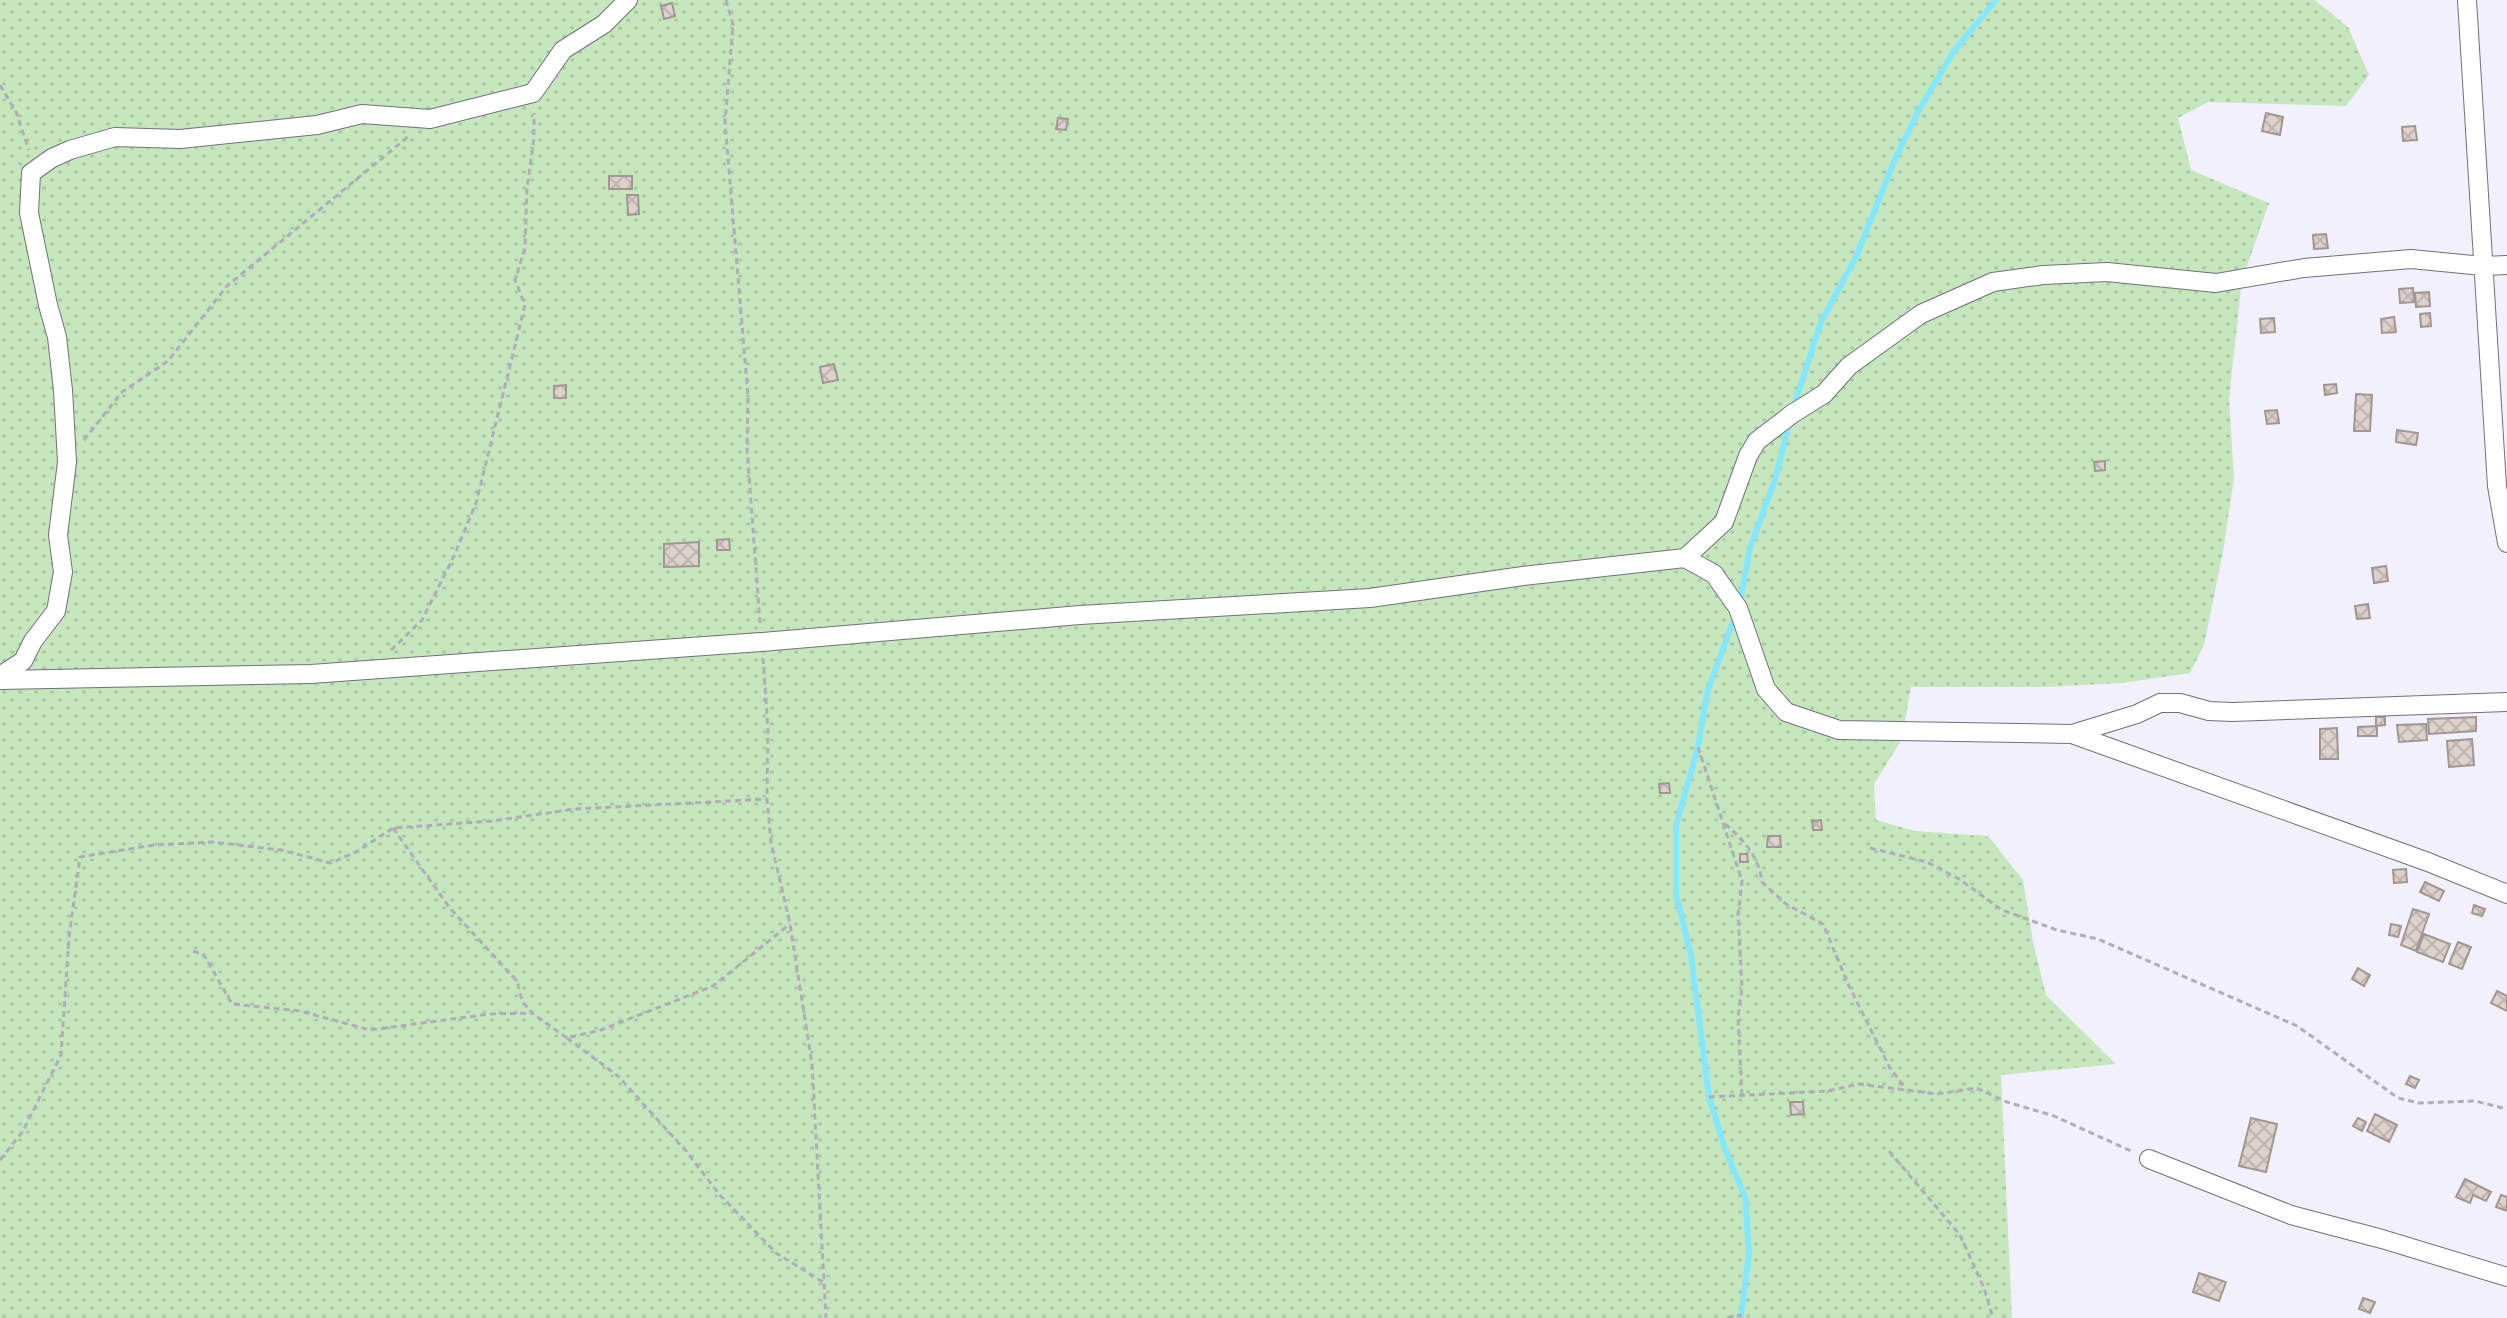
<svg xmlns="http://www.w3.org/2000/svg" width="2507" height="1318" font-family="Lato,sans-serif">
	<defs>
		<pattern id="grass-dots" width="8" height="8" patternUnits="userSpaceOnUse" patternTransform="scale(2)"><rect width="8" height="8" fill="#c6e7be"/><path d="M2 2h.1M6 6h.1" fill="none" stroke="#aac6a3" stroke-width="1.8" stroke-linecap="round"/></pattern>
		<pattern id="building-cross-hatch" width="8" height="8" patternUnits="userSpaceOnUse" patternTransform="scale(2)"><rect width="8" height="8" fill="#ded1cc"/><path d="M0 0l8 8M0 8l8-8" fill="none" stroke="#beb3af"/></pattern>
	</defs>
	<rect width="100%" height="100%" fill="#f1f0fc"/>
	<!-- grass -->
	<path fill="url(#grass-dots)" d="M0 0H2315L2348 27 2369 75 2346 106 2208 102 2178 118 2191 170 2269 203 2242 280 2229 399 2234 478 2223 552 2204 645 2190 673 2122 683 2047 687H1911L1902 739 1874 784 1876 820 1915 831 1988 836 2023 880 2033 942 2046 995 2116 1064 2001 1075 2012 1318H0Z"/>
	<g fill="none" stroke-linecap="round" stroke-linejoin="round">
		<!-- stream -->
		<path stroke="#86e8fe" stroke-width="6" d="M1793 409 1821 322 1856 257 1895 159 1920 108 1954 51 1996 0
			M1740 602 1750 548 1775 480 1789 424
			M1735 616 1707 693 1698 747 1676 826V894L1691 955 1709 1097 1725 1149 1745 1197 1749 1253 1741 1318"/>
	</g>
	<!-- building -->
	<path fill="url(#building-cross-hatch)" stroke="#a19691" stroke-width="2" d="M672 3 675 16 664 19 661 6Z
		M2266 113 2283 117 2280 135 2262 131Z
		M1058 118 1068 119 1066 130 1056 129Z
		M2415 126 2417 140 2403 141 2402 127Z
		M609 176H632V189H609Z
		M627 195H638L639 214 628 215Z
		M2326 234 2328 248 2314 249 2313 235Z
		M2413 288 2414 302 2400 303 2399 289Z
		M2429 292 2430 306 2416 307 2415 293Z
		M2430 313 2431 326 2421 327 2420 314Z
		M2394 317 2396 332 2382 333 2381 319Z
		M2274 318 2275 332 2261 333 2260 319Z
		M834 364 838 380 823 383 820 367Z
		M2336 384 2337 393 2325 395 2324 385Z
		M566 385V398H554V386Z
		M2356 394 2372 395 2370 431H2354Z
		M2277 410 2279 423 2267 424 2265 411Z
		M2397 430 2418 433 2416 445 2396 442Z
		M2105 461V470L2095 471 2094 462Z
		M729 539 730 550H717V540Z
		M699 542V566L664 567V544Z
		M2386 566 2388 581 2374 583 2372 568Z
		M2368 604 2370 618 2357 619 2355 606Z
		M2376 717H2385V725L2376 726Z
		M2476 717V731L2429 734 2428 719Z
		M2426 724 2427 740 2399 742 2397 725Z
		M2377 726V736H2358V727Z
		M2337 728 2338 759H2320V729Z
		M2472 739 2474 765 2449 767 2447 741Z
		M1669 783 1670 793H1660L1659 784Z
		M1821 820 1822 830H1813L1812 821Z
		M1768 836H1780L1781 847H1767Z
		M1740 854H1747L1748 862H1740Z
		M2406 869 2407 882 2394 883 2393 870Z
		M2425 882 2444 891 2439 901 2420 892Z
		M2474 905 2485 909 2482 916 2472 913Z
		M2413 909 2429 914 2416 951 2401 945Z
		M2391 924 2401 926 2398 937 2389 935Z
		M2424 934 2450 944 2443 962 2417 952Z
		M2458 942 2471 947 2462 969 2449 964Z
		M2358 968 2370 975 2364 986 2352 979Z
		M2497 991 2507 996V1011L2491 1003Z
		M2410 1076 2419 1080 2415 1088 2406 1084Z
		M1790 1102H1803L1804 1114 1791 1115Z
		M2375 1114 2397 1125 2389 1142 2367 1131Z
		M2251 1118 2277 1124 2266 1172 2239 1166Z
		M2358 1118 2366 1122 2362 1131 2353 1126Z
		M2465 1179 2491 1192 2486 1201 2473 1195 2470 1203 2456 1197Z
		M2501 1195 2507 1197V1211L2496 1207Z
		M2199 1273 2226 1282 2219 1301 2193 1292Z
		M2363 1298 2375 1302 2370 1313 2359 1309Z"/>
	<g fill="none" stroke-linecap="round" stroke-linejoin="round">
		<defs>
			<path id="street" d="M2467 0 2497 486 2507 543
				M1685 558 1724 522 1748 456 1757 441 1792 414 1824 394 1849 366 1921 314 1993 282 2043 275 2107 272 2216 283 2304 268 2411 259 2483 266 2507 265
				M0 676 23 661 33 641 56 611 63 572 58 535 67 462 63 390 57 337 48 305 29 213 31 173 52 158 70 150 115 137 180 139 317 125 362 114 430 119 533 93 563 50 604 24 628 0
				M0 680 311 674 761 642 1080 615 1370 598 1523 576 1685 558 1714 574 1738 608 1766 689 1786 712 1839 730 2072 734 2137 714 2160 703H2180L2209 711 2232 712 2507 702
				M2072 734 2428 862 2507 894
				M2149 1159 2291 1215 2382 1239 2507 1277"/>
		</defs>
		<!-- street casing -->
		<use href="#street" stroke="#71707a" stroke-width="20"/>
		<!-- path -->
		<path stroke="#afaeb8" stroke-width="3" stroke-dasharray="6 4" stroke-linecap="butt" d="M726 0 733 25 725 122 748 396 747 448 760 623
			M0 85 16 112 29 150
			M84 440 122 392 168 361 227 286 409 136
			M391 650 422 620 454 556 476 503 525 305 515 280 525 248 527 188 534 138V113
			M763 658 768 728 767 799 771 842 790 924 812 1064 826 1318
			M1698 747 1742 881 1738 915 1742 987 1738 1017 1742 1096
			M1725 824C1744 840 1759 857 1762 882L1786 904 1823 924 1849 986 1890 1068 1906 1089
			M393 828 449 907 517 981 522 1001 532 1013 567 1038 601 1030 713 986 790 924
			M1870 848 1927 862 1959 879 2002 910 2057 930 2098 939 2297 1026 2398 1098 2419 1103 2475 1101 2507 1109
			M193 951 204 955 232 1004 300 1011 370 1030 490 1014 532 1013
			M567 1038 618 1076 686 1151 719 1194 776 1253 823 1282
			M1709 1097 1828 1091 1859 1084 1937 1094 1976 1088 2007 1102 2054 1116 2131 1151
			M1889 1151 1960 1235 1984 1288 1993 1318
			M0 1160 23 1131 61 1055 69 937 80 857 154 845 212 842 281 850 331 863 358 851 393 828 492 821 575 809 767 799
			M1727 1318 1742 1315"/>
		<!-- street -->
		<use href="#street" stroke="#fff" stroke-width="18"/>
	</g>
</svg>
